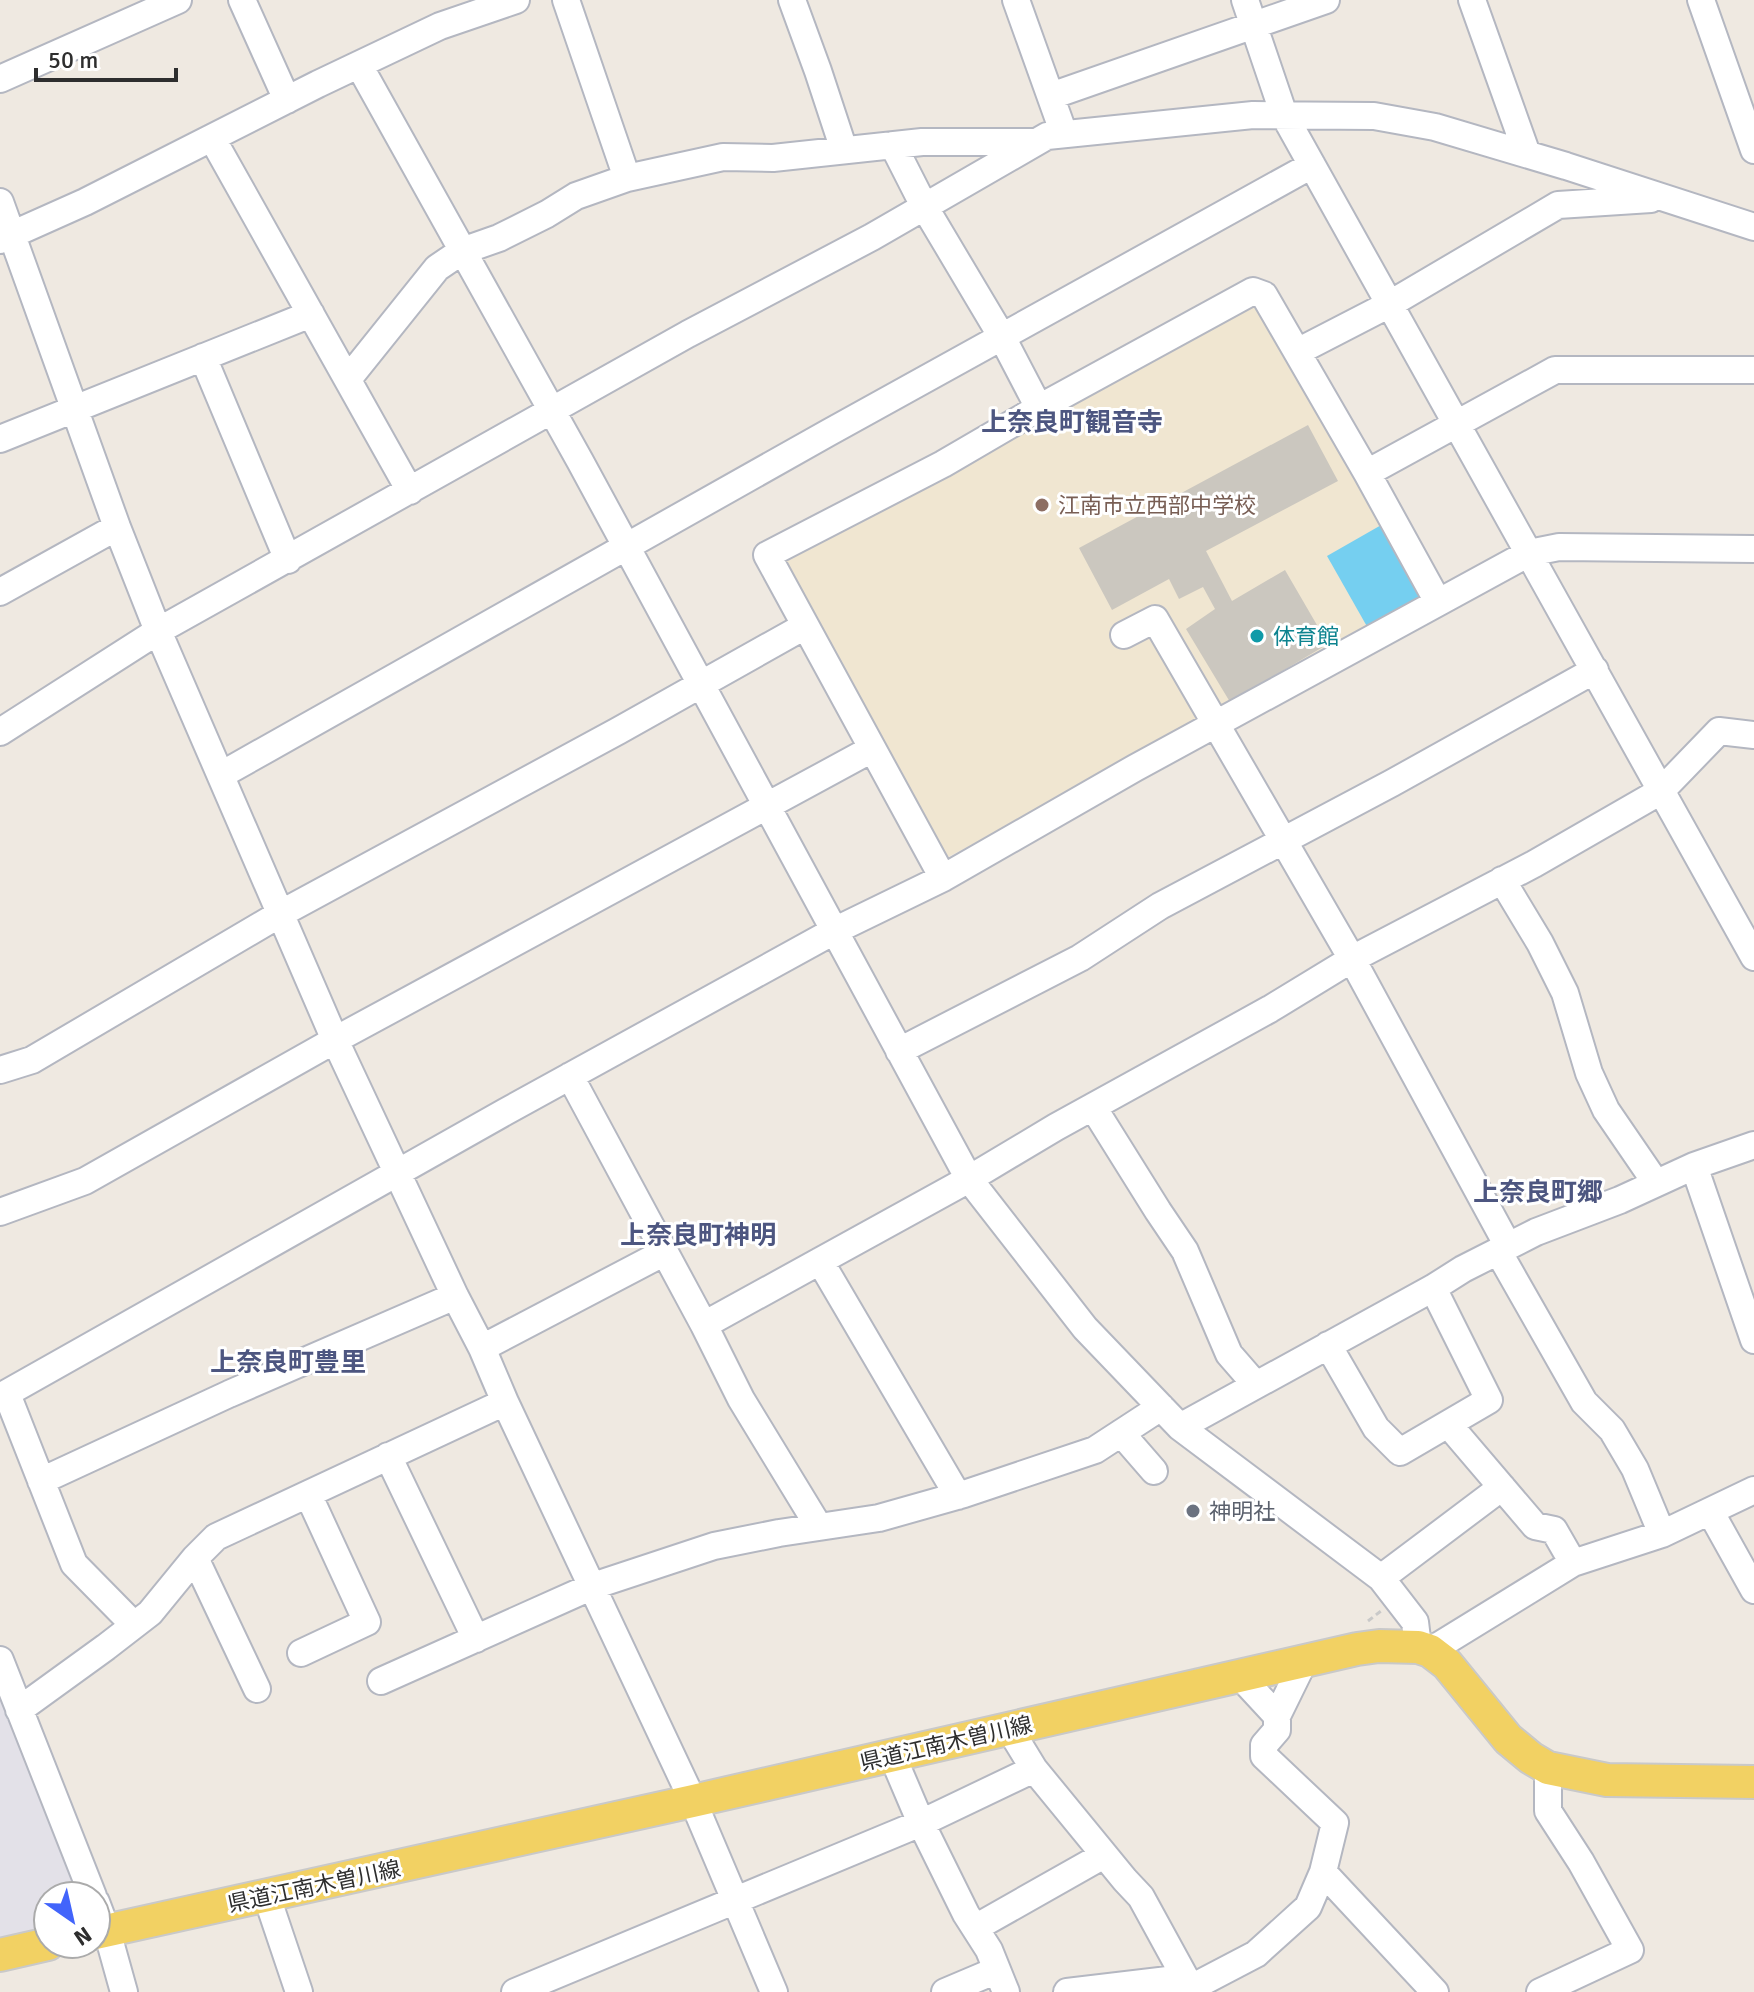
<svg xmlns="http://www.w3.org/2000/svg" width="1754" height="1992" font-family="Signika,'Noto Sans JP',sans-serif">
	<rect width="100%" height="100%" fill="#efe9e1"/>
	<!-- industrial -->
	<path fill="#e3e1e8" d="M0 1669 89 1896H48V1933L0 1944Z"/>
	<!-- education -->
	<path fill="#f0e6d1" d="M1259 301 1438 602 942 860 776 558Z"/>
	<!-- water -->
	<path fill="#75cff0" d="M1383 524 1425 598 1369 630 1327 556Z"/>
	<!-- building -->
	<path fill="#cbc7bf" d="M1308 425 1338 481 1206 551 1232 601 1285 570 1328 644 1230 702 1186 629 1215 609 1203 587 1179 599 1169 579 1112 610 1079 548Z"/>
	<g fill="none" stroke-linecap="round" stroke-linejoin="round">
		<defs>
			<path id="minor" d="M242 0 287 100
				M566 0 627 178
				M792 0 818 71 844 150
				M1016 0 1064 134
				M1245 0 1284 115 1754 957
				M1472 0 1527 154
				M1701 0 1754 150
				M359 65 580 461 969 1179 1085 1328 1180 1427 1381 1578 1415 1622 1418 1647
				M0 79 178 0
				M1051 96 1326 0
				M212 138 410 491
				M893 145 924 206 1002 337 1039 408
				M0 202 117 527 158 631 335 1040 455 1296 482 1348 505 1402 693 1801 774 1992
				M0 240 85 202 318 84 440 26 516 0
				M1297 352 1390 304 1558 205 1651 199
				M203 357 288 560
				M348 379 437 268 462 251 499 238 547 214 576 196 627 178 723 157 773 158 922 142H1033
				M0 439 311 314
				M1367 473 1555 370H1754
				M0 592 117 527
				M1124 635 1155 619 1352 959 1508 1246
				M0 732 158 631 688 334 872 237 1047 136 1253 115 1374 116 1435 127 1566 166 1754 227
				M221 775 828 433 1312 165
				M943 878 767 555 943 464 1039 408 1253 291 1264 295 1367 473 1438 602
				M1502 880 1540 943 1565 993 1589 1073 1606 1110 1656 1183
				M899 1051 1080 958 1160 906 1392 783 1595 670
				M0 1070 32 1060 280 914 618 731 805 626
				M570 1076 704 1325 741 1399 819 1527
				M1093 1107 1158 1211 1185 1251 1229 1354 1256 1385
				M1694 1166 1754 1340
				M0 1212 85 1181 335 1040 872 749
				M1498 1251 1584 1402 1612 1430 1635 1469 1662 1534
				M820 1261 958 1496
				M704 1325 969 1179 1056 1127 1270 1009 1352 959 1534 864 1661 791 1719 731 1754 735
				M1328 1345 1376 1428 1400 1452 1489 1400 1433 1288
				M482 1348 665 1252
				M7 1394 74 1564 134 1625
				M0 1397 505 1112 834 931 943 878 1135 768 1529 553 1559 547 1754 549
				M1448 1424 1535 1526 1554 1530 1573 1563
				M1180 1427 1433 1288 1463 1269 1536 1232 1620 1200 1694 1166 1754 1145
				M1121 1433 1154 1471
				M388 1456 476 1639
				M41 1481 229 1394 455 1296
				M1710 1511 1754 1590
				M195 1558 257 1689
				M1381 1578 1502 1487
				M1430 1651 1573 1563 1662 1534 1754 1490
				M301 1653 367 1622 308 1494
				M0 1660 93 1896
				M381 1681 593 1586 714 1546 779 1533 879 1518 964 1494 1095 1450 1161 1407
				M19 1710 106 1647 150 1613 195 1558 216 1537 505 1402
				M1277 1716 1304 1661
				M1009 1728 1034 1769 1125 1880 1141 1897 1193 1992
				M892 1755 921 1823 966 1914 989 1950 1006 1992
				M1323 1872 1435 1992
				M267 1897 299 1992
				M96 1902 107 1931 124 1992
				M975 1928 1104 1855
				M1191 1988 1256 1954 1308 1907 1323 1872 1335 1823 1264 1756V1745L1277 1730V1716L1239 1675
				M515 1992 921 1823 1034 1769
				M945 1992 997 1970
				M1067 1992 1185 1978
				M1540 1992 1630 1950 1581 1862 1548 1811V1768"/>
			<path id="major" d="M96 1933 693 1801 1357 1649 1379 1646 1418 1647 1430 1651 1447 1664 1508 1739 1531 1758 1548 1768 1607 1780 1754 1782
				M0 1955 48 1944"/>
		</defs>
		<!-- minor casing -->
		<use href="#minor" stroke="#b4b7c1" stroke-width="30"/>
		<!-- major casing -->
		<use href="#major" stroke="#c9c9c9" stroke-width="36"/>
		<!-- path -->
		<path stroke="#c9c9c9" stroke-width="3" stroke-dasharray="6 4" stroke-linecap="butt" d="M1368 1621 1381 1611"/>
		<!-- minor -->
		<use href="#minor" stroke="#fff" stroke-width="26"/>
		<!-- major -->
		<use href="#major" stroke="#f2d163" stroke-width="32"/>
	</g>
	<!-- markers -->
	<circle fill="#8d6e63" stroke="#fff" stroke-width="3" cx="1042" cy="505" r="8"/>
	<circle fill="#0f9aa8" stroke="#fff" stroke-width="3" cx="1257" cy="636" r="8"/>
	<circle fill="#6b7280" stroke="#fff" stroke-width="3" cx="1193" cy="1511" r="8"/>
	<g text-anchor="middle" stroke-width="6" stroke-linejoin="round" paint-order="stroke">
		<!-- education labels -->
		<g font-size="22" fill="#785e54" stroke="#fff" text-anchor="start">
			<text x="1058" y="513">江南市立西部中学校</text>
		</g>
		<!-- culture labels -->
		<g font-size="22" fill="#0d838f" stroke="#fff" text-anchor="start">
			<text x="1273" y="644">体育館</text>
		</g>
		<!-- worship labels -->
		<g font-size="22" fill="#5b616d" stroke="#fff" text-anchor="start">
			<text x="1209" y="1519">神明社</text>
		</g>
		<!-- street labels -->
		<g font-size="22" fill="#2e2e2e" stroke="#fff">
			<text transform="translate(946 1743) rotate(-13)" y="8">県道江南木曽川線</text>
			<text transform="translate(314 1886) rotate(-12)" y="8">県道江南木曽川線</text>
		</g>
		<!-- quarter labels -->
		<g font-size="26" font-weight="bold" fill="#4d5680" stroke="#fff">
			<text x="1072" y="431">上奈良町観音寺</text>
			<text x="1538" y="1201">上奈良町郷</text>
			<text x="698" y="1244">上奈良町神明</text>
			<text x="288" y="1371">上奈良町豊里</text>
		</g>
	</g>
	<!-- north arrow -->
	<g transform="translate(72 1920) rotate(146)"><circle r="38" fill="#ffffff" stroke="#ababab" stroke-width="2"/>
	<path d="M0-6L14 30L0 20L-14 30Z" fill="#4264fb"/>
	<text y="-12" font-size="22" font-weight="bold" text-anchor="middle" fill="#2e2e2e">N</text>
	</g>
	<!-- scale -->
	<path d="M36 68v12h140v-12" fill="none" stroke="#2e2e2e" stroke-width="4"/>
	<text x="48" y="68" font-size="24" fill="#2e2e2e" stroke="#ffffff" stroke-width="6" paint-order="stroke">50 m</text>
</svg>
